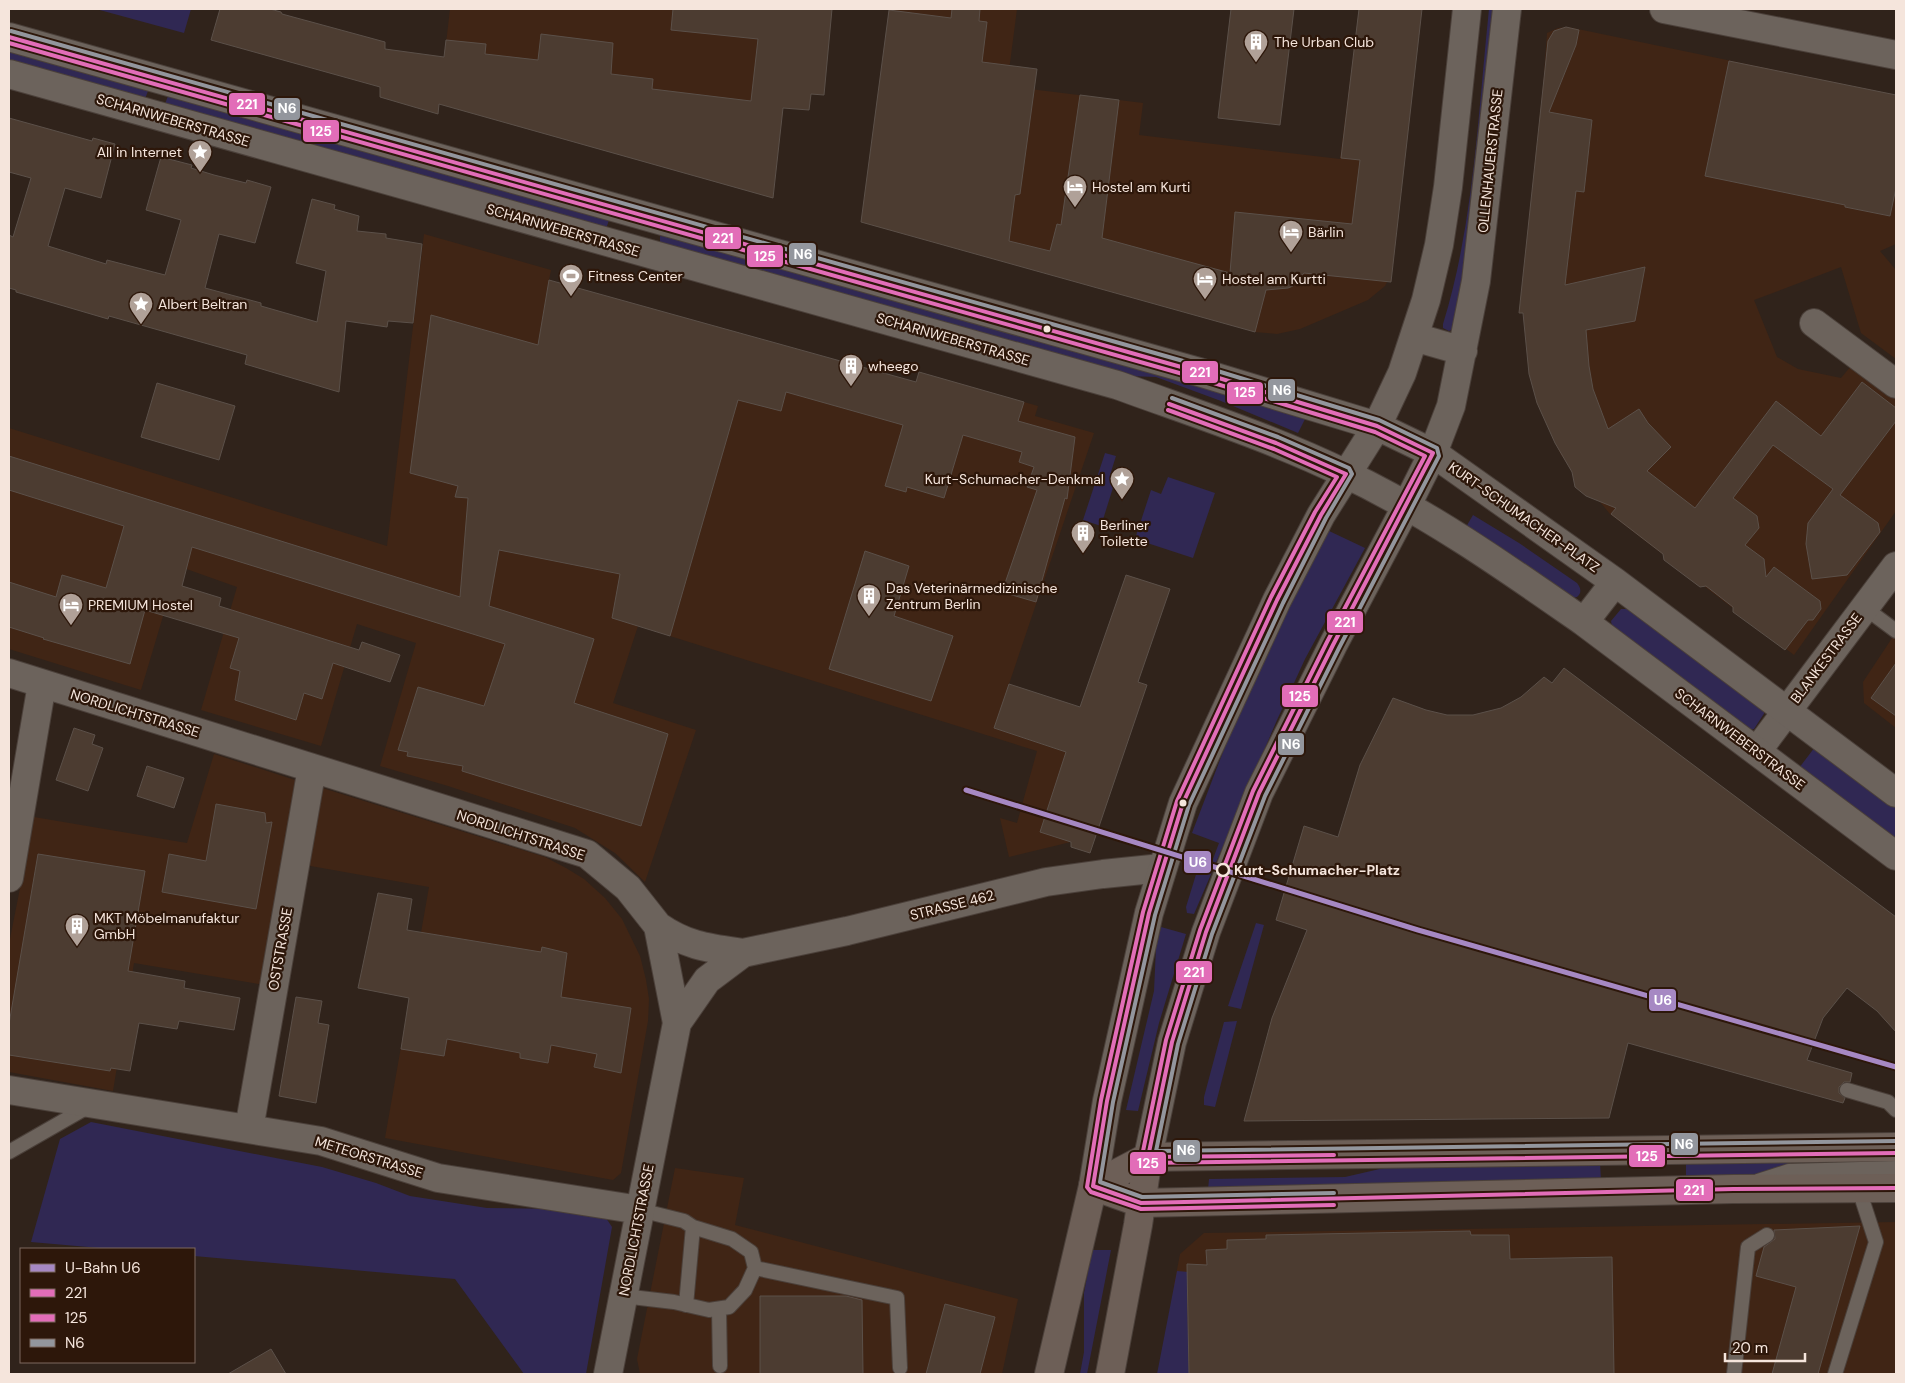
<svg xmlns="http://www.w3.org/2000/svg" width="1905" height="1383" font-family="'DM Sans',sans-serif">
	<rect width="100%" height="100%" fill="#30231b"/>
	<!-- built -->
	<path fill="#402515" d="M450 9H794L779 137 439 104Z
		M890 9H1017L1007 86 1143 103 1139 135 1340 159 1359 9H1422L1391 282H1387L1385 286 1368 300 1300 329 1277 334 1255 332 861 222Z
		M1568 27 1896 95V244L1880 251 1896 270V359L1861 333 1841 267 1754 300 1777 357 1798 369 1841 378 1851 366 1896 399V511L1794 655 1610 514 1561 455 1537 403 1528 366 1524 313H1519L1544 75 1547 33 1558 28Z
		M424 234 551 270 549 280 809 353 916 382 919 372 1038 406 1035 416 1094 433 1009 684 1080 708 1126 575 1170 589 1075 841 1009 857 1000 818 1017 823 1037 751 638 626 613 703 696 730 645 882 615 853 575 828 448 786 380 766 416 643 357 624 321 746 201 710 237 587 178 566 141 690 9 649V428L387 546Z
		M1896 632V728L1864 703 1863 682Z
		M214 754 301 782 265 985 134 963 113 1091 9 1072V944L34 817 187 843Z
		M319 787 545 857 566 868 584 879 605 898 622 919 640 956 646 980 649 999 648 1021 621 1173 613 1180 385 1138 429 887 305 865Z
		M675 1168 744 1178 735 1225 1018 1299 1002 1374H640L637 1359Z
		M1896 1222V1374H1168L1174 1285 1180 1254 1204 1233Z"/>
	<!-- green -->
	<path fill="#302853" d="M96 9H191L184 33Z
		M1489 9H1494L1463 288 1454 329 1449 331 1443 328V324C1474 224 1478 113 1489 9Z
		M9 52 148 91 145 99 9 62Z
		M168 96 609 220 606 229 165 104Z
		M660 236 670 237 1105 357 1272 408 1305 419 1298 433 1221 401 1156 377 1129 376 660 243Z
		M1105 453 1116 456 1110 475 1116 478 1101 526 1083 520Z
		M1168 477 1215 493 1193 558 1135 539 1151 490 1161 494Z
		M1473 515 1519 543 1577 583C1581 588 1582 593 1577 597L1572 598 1466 527Z
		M1327 530 1365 548 1305 659 1277 720 1194 914 1187 913 1186 907 1202 855 1213 859 1219 843 1192 833 1236 718 1275 627Z
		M1621 609H1629L1765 712 1754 729 1749 730 1612 626 1611 621Z
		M1815 747 1896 808V841L1799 768Z
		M1256 923 1264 925 1241 1009 1228 1006Z
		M1161 927 1186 934 1159 1023 1138 1111 1126 1110 1154 991 1156 947Z
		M1237 1021 1215 1107 1204 1105V1097L1224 1022Z
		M91 1122 322 1167 376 1183 410 1196 487 1208 558 1209 606 1218 612 1227 586 1374H524L455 1279 194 1256V1249H111L31 1242 60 1139Z
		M1889 1160 1890 1167 1686 1181V1161Z
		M1600 1162 1601 1181 1208 1190 1209 1179 1345 1177 1397 1165Z
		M1092 1250H1111L1087 1374H1080L1084 1352V1293Z
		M1177 1271 1189 1272 1187 1291 1189 1374H1157Z"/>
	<!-- building -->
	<path fill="#4c3c31" stroke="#5b5049" d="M220 9H270L281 12 282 14 385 42V49L444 57 446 40 486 44 485 54 538 60 541 34 613 43 611 74 653 79 652 89 751 101 758 39 671 30 673 9H832L824 95 811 94 809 110 783 108 773 198 439 104 438 114 380 97V87L211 40Z
		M952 9H980L979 21 987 22 982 62 1037 69 1020 194 1015 195 1009 241 1050 251 1057 224 1061 225 1080 95 1119 100 1102 238 1230 273 1235 212 1352 224 1360 160 1341 158 1359 9H1422L1391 282 1304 273 1293 286 1288 288 1266 290 1255 332 861 222 889 10 951 18Z
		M1231 9H1294L1280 125 1218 118Z
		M1566 27 1579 30 1576 45 1549 112 1592 120 1584 192 1576 191 1565 285 1645 267 1635 321 1586 330 1589 366 1593 389 1608 429 1639 409 1648 423 1671 447 1647 471 1695 508 1776 401 1821 436 1862 382 1896 408V421L1840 495 1878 523 1880 532 1847 575 1812 579 1806 544 1808 523 1833 489 1773 445 1733 498 1757 516 1759 528 1745 545 1764 559 1766 577 1774 567 1820 601 1821 609 1813 620H1808L1785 650 1733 612V607L1706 586 1700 587 1664 560 1663 554 1611 514 1616 508 1586 496 1575 487 1572 472 1555 443 1537 403 1529 374 1523 313H1519L1548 41 1554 31Z
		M1729 61 1896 95V188L1890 216 1845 207V205L1705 176Z
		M9 118 92 141 93 138 115 144 101 198 65 188 48 246 106 264 107 260 165 275 181 220 146 210 161 157 192 165 191 168 214 175 246 183 247 180 271 187 255 243 219 234 205 288 261 303V306L317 322 326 271 296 263 312 199 335 205 334 209 359 216 357 231 386 234V238L422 244 413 323 388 321 387 327 346 321 339 392 245 364 247 355 109 316 108 319 16 292V290L9 288V235L13 237 31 178 9 172Z
		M549 280 916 382 919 372 1024 402 1018 421 1075 437 1067 499 1065 498 1036 602 1002 592 1037 490 1027 487 1034 467 1019 462 1022 452 963 435 944 498 907 487 906 492 885 486 903 425 786 392 781 411 738 400 670 636 612 618 620 574 499 550 489 606 594 639 574 703 668 734 641 826 462 771 463 766 407 756 408 752 398 750 418 687 484 706 505 644 192 547 182 586 221 598 219 606 359 650 362 642 400 655 390 682 333 663 322 699 304 693 296 720 235 700 240 671 230 668 239 638 145 610 130 664 43 639 44 638 9 627V582L56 597 62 575 106 588 124 526 9 490V456L460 597 468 498 455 497 458 486 410 473 431 315 538 345Z
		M157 383 235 406 219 460 141 437Z
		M865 551 909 566 894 616 953 636 931 701 829 669Z
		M1126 575 1170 589 1138 682 1147 685 1090 853 1071 847V842L1040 832 1066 752 994 728 1009 684 1080 707Z
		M1896 663V716L1871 698Z
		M1564 668 1896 917V1032L1877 1011 1847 988 1823 1018 1807 1060 1852 1073 1850 1082H1844L1839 1087V1093L1845 1098 1843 1103 1628 1043 1609 1118 1244 1121 1272 1018 1307 930 1276 920 1304 826 1338 837 1360 765 1393 698 1426 710 1447 715H1473L1501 708 1521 697 1544 677 1552 683Z
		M74 728 95 735 92 744 103 748 88 791 56 780Z
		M147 766 184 778 174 808 137 796Z
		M216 804 265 813 266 823 272 822 256 909 162 892 169 854 206 861Z
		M38 854 145 871 128 971 185 981 184 988 240 998 234 1030 179 1021 177 1029 139 1023 130 1071 111 1068 110 1071 9 1055V1024Z
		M378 893 412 899 407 930 541 952 542 947 567 953 561 997 631 1008 621 1073 594 1067 597 1054 551 1045 548 1063 520 1058V1053L447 1039 444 1056 401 1049 409 998 358 988Z
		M296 997 322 1001 318 1023 329 1025 316 1103 279 1096Z
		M1860 1226 1818 1374H1772L1796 1287 1756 1276 1764 1247 1775 1239 1774 1230Z
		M1470 1231 1471 1235H1509L1510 1259 1612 1257 1614 1374H1189L1187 1264 1207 1265 1206 1250 1227 1249V1240L1266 1239V1235Z
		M760 1296H846L862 1300 863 1374H760Z
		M945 1304 995 1317 980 1374H926Z
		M271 1349 286 1374H228Z"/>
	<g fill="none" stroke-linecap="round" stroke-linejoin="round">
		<defs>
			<path id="lane" d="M1865 608 1896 631
				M1847 1090 1888 1102 1896 1110
				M9 1152 91 1105
				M1758 1181 1789 1171 1896 1168
				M640 1210 684 1221 693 1227 686 1305
				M693 1227 732 1239 751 1252 755 1268
				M623 1296 674 1302 709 1310 729 1307 745 1290 755 1268 897 1298 900 1368
				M719 1309 720 1366
				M1734 1374 1748 1247 1767 1235
				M1835 1374 1876 1242 1863 1202 1862 1188"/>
			<path id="street" d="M1664 9 1896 55
				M1814 323 1896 384
				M9 673 587 854 628 888 658 926 677 1023 608 1374
				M1757 751 1896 566
				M9 878 42 684
				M658 926C687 946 708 948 743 953
				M677 1023 707 980 743 953 847 931 1046 882 1103 874 1162 868
				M9 1090 321 1141 438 1178 640 1210
				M249 1129 312 768"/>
			<path id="secondary" d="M9 37 1199 372 1377 426 1433 453 1615 582 1896 793
				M9 74 1117 385C1194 413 1272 438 1346 474 1430 514 1508 569 1584 622L1896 856
				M1414 337 1463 351
				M1584 622 1615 582
				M1148 1157 1172 1042 1206 932 1259 793 1333 645 1407 505 1433 453 1451 406 1476 281 1507 9
				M1093 1186 1107 1101 1149 913 1183 803 1277 600 1321 515 1377 426 1402 373 1426 300 1439 245 1448 187 1467 9"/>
			<path id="primary" d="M1093 1186 1148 1157 1896 1147
				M1093 1186 1141 1203 1733 1189 1896 1188
				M1049 1374 1093 1186
				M1110 1374 1138 1225 1148 1157"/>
		</defs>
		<!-- lane casing -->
		<use href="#lane" stroke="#4b403a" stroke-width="16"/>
		<!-- street casing -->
		<use href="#street" stroke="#4b403a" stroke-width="30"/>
		<!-- secondary casing -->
		<use href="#secondary" stroke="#4b403a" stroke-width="30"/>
		<!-- primary casing -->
		<use href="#primary" stroke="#4b403a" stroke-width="30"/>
		<!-- lane -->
		<use href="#lane" stroke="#6c635c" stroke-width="14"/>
		<!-- street -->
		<use href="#street" stroke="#6c635c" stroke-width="28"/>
		<!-- secondary -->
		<use href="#secondary" stroke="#6c635c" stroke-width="28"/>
		<!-- primary -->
		<use href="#primary" stroke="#6d5f57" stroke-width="28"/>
		<defs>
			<path id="bus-1" d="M9 37 1199 372 1377 426 1433 453
				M1169 404 1276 443 1346 474
				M1148 1157 1172 1042 1206 932 1259 793 1333 645 1433 453
				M1148 1157 1334 1155
				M1093 1186 1141 1203 1733 1189 1896 1188
				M1093 1186 1107 1101 1149 913 1183 803 1277 600 1321 515 1346 474"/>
			<path id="bus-2" d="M9 43 1197 378 1375 432 1425 456 1327 642 1253 791 1200 930 1166 1040 1142 1156 1145 1163 1896 1153
				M1168 410 1274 449 1337 477 1315 512 1271 597 1177 801 1143 912 1101 1100 1087 1187 1091 1192 1141 1209 1334 1205"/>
			<path id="bus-3" d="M11 31 1201 366 1379 420 1437 448 1439 456 1339 648 1265 796 1212 934 1178 1044 1156 1151 1896 1141
				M1172 398 1278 437 1349 468 1352 474 1326 518 1283 603 1189 805 1155 915 1113 1102 1100 1182 1142 1197 1334 1193"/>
		</defs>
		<!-- bus-1 casing -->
		<use href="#bus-1" stroke="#2d170a" stroke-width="8"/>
		<!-- bus-2 casing -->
		<use href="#bus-2" stroke="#2d170a" stroke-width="8"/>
		<!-- bus-3 casing -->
		<use href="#bus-3" stroke="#2d170a" stroke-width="8"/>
		<!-- bus-1 -->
		<use href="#bus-1" stroke="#e26db8" stroke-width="4"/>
		<!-- bus-2 -->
		<use href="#bus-2" stroke="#e26db8" stroke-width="4"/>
		<!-- bus-3 -->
		<use href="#bus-3" stroke="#93969d" stroke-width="4"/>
		<defs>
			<path id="metro-1" d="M966 790 1418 930 1896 1067"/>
		</defs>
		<!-- metro-1 casing -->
		<use href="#metro-1" stroke="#2d170a" stroke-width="9"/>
		<!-- metro-1 -->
		<use href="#metro-1" stroke="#a688c3" stroke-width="5"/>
	</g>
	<!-- icons -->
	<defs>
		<symbol id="building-pin" viewBox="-11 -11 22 30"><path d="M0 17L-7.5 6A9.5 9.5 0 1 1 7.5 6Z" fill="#b0a198" stroke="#2d170a"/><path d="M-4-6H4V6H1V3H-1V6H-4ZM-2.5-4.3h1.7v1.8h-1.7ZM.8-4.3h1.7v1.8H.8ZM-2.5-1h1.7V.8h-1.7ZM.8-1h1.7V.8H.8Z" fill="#fff"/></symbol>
		<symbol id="sight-pin" viewBox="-11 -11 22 30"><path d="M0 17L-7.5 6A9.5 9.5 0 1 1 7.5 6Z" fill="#b0a198" stroke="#2d170a"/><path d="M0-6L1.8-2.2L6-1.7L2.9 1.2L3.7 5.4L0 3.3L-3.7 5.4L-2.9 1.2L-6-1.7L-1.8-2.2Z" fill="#fff"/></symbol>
		<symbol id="hotel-pin" viewBox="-11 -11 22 30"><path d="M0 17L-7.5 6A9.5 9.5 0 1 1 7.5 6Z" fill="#b0a198" stroke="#2d170a"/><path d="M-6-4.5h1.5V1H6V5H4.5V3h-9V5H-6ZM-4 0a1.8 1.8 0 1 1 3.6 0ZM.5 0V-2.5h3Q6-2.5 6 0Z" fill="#fff"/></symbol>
		<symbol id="stadium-pin" viewBox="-11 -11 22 30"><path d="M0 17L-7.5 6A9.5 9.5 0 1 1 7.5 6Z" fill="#b0a198" stroke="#2d170a"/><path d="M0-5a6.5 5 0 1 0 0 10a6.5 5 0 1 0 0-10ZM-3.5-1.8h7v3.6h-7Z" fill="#fff"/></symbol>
	</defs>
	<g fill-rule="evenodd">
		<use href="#building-pin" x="1242" y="28" width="28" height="38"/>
		<use href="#sight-pin" x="186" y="138" width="28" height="38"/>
		<use href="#hotel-pin" x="1061" y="173" width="28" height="38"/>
		<use href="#hotel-pin" x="1277" y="218" width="28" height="38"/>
		<use href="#stadium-pin" x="557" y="262" width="28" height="38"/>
		<use href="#hotel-pin" x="1191" y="265" width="28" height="38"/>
		<use href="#sight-pin" x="127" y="290" width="28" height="38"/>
		<use href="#building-pin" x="837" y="352" width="28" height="38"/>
		<use href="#sight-pin" x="1108" y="465" width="28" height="38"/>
		<use href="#building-pin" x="1069" y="519" width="28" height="38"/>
		<use href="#building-pin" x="855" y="582" width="28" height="38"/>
		<use href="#hotel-pin" x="57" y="591" width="28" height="38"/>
		<use href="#building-pin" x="63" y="912" width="28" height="38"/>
	</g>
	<!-- markers -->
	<g fill="#f5e5dc" stroke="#2d170a" stroke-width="2">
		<circle cx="1047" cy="329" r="4.5"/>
		<circle cx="1183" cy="803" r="4.5"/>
	</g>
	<circle fill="#2d170a" stroke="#f5e5dc" stroke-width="2.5" cx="1223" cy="870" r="6"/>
	<g text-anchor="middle" stroke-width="4.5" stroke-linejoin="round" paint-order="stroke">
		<!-- poi labels -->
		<g font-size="14" fill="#f5e5dc" stroke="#2d170a" text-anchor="start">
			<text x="1274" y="47">The Urban Club</text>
			<text x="182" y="157" text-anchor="end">All in Internet</text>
			<text x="1092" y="192">Hostel am Kurti</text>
			<text x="1308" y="237">Bärlin</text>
			<text x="588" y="281">Fitness Center</text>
			<text x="1222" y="284">Hostel am Kurtti</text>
			<text x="158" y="309">Albert Beltran</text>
			<text x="868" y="371">wheego</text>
			<text x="1104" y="484" text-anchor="end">Kurt-Schumacher-Denkmal</text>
			<text x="1100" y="530">Berliner<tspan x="1100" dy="16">Toilette</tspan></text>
			<text x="886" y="593">Das Veterinärmedizinische<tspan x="886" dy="16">Zentrum Berlin</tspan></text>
			<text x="88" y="610">PREMIUM Hostel</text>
			<text x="94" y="923">MKT Möbelmanufaktur<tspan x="94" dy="16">GmbH</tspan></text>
		</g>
		<!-- street labels -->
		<g font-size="14" fill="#f5e5dc" stroke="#2d170a">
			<text transform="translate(173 120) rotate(16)" y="5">SCHARNWEBERSTRASSE</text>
			<text transform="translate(1490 161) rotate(-84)" y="5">OLLENHAUERSTRASSE</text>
			<text transform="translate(563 230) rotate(16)" y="5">SCHARNWEBERSTRASSE</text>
			<text transform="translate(953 339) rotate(16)" y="5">SCHARNWEBERSTRASSE</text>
			<text transform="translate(1524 517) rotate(35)" y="5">KURT-SCHUMACHER-PLATZ</text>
			<text transform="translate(1826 658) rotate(-53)" y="5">BLANKESTRASSE</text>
			<text transform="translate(135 713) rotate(17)" y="5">NORDLICHTSTRASSE</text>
			<text transform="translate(1740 739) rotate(37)" y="5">SCHARNWEBERSTRASSE</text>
			<text transform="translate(521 835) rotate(18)" y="5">NORDLICHTSTRASSE</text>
			<text transform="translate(952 905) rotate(-14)" y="5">STRASSE 462</text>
			<text transform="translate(280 949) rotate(-80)" y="5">OSTSTRASSE</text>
			<text transform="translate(369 1157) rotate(17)" y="5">METEORSTRASSE</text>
			<text transform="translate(636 1230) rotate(-79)" y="5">NORDLICHTSTRASSE</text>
		</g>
		<!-- stop labels -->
		<g font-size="14" font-weight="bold" fill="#f5e5dc" stroke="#2d170a" text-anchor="start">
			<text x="1234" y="875">Kurt-Schumacher-Platz</text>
		</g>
	</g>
	<g stroke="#2d170a" stroke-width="2">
		<rect x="228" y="92" width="38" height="24" rx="5" fill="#e26db8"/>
		<rect x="273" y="97" width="28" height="24" rx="5" fill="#93969d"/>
		<rect x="302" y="119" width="38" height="24" rx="5" fill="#e26db8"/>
		<rect x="704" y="226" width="38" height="24" rx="5" fill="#e26db8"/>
		<rect x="788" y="242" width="29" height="24" rx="5" fill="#93969d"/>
		<rect x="746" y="244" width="38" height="24" rx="5" fill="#e26db8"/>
		<rect x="1181" y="360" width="38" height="24" rx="5" fill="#e26db8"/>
		<rect x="1267" y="378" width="29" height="24" rx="5" fill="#93969d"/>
		<rect x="1226" y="381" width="38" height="24" rx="5" fill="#e26db8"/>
		<rect x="1326" y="610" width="38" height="24" rx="5" fill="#e26db8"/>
		<rect x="1281" y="684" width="38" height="24" rx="5" fill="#e26db8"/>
		<rect x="1277" y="732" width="28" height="24" rx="5" fill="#93969d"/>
		<rect x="1183" y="850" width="29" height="24" rx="5" fill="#a688c3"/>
		<rect x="1175" y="960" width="38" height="24" rx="5" fill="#e26db8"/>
		<rect x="1648" y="988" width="29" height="24" rx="5" fill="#a688c3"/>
		<rect x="1670" y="1132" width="29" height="24" rx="5" fill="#93969d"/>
		<rect x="1172" y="1139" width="29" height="24" rx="5" fill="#93969d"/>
		<rect x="1628" y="1144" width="38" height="24" rx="5" fill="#e26db8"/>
		<rect x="1129" y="1151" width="38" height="24" rx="5" fill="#e26db8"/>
		<rect x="1675" y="1178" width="39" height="24" rx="5" fill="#e26db8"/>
	</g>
	<g font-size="14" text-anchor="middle" font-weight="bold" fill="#fff">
		<text x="247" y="109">221</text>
		<text x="287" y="113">N6</text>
		<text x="321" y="136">125</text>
		<text x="723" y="243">221</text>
		<text x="803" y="259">N6</text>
		<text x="765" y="261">125</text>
		<text x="1200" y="377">221</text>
		<text x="1282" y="395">N6</text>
		<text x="1245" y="397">125</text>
		<text x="1345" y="627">221</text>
		<text x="1300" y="701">125</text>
		<text x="1291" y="749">N6</text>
		<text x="1198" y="867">U6</text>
		<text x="1194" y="977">221</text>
		<text x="1663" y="1005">U6</text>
		<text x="1684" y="1149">N6</text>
		<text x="1186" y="1155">N6</text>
		<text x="1647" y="1161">125</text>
		<text x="1148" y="1168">125</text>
		<text x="1694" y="1195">221</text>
	</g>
	<!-- border -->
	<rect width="1905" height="1383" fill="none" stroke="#f5e5dc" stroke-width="20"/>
	<!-- legend -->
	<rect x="20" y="1248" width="175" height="115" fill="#2d170a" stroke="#7d695e"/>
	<rect x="30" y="1264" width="25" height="8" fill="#a688c3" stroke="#7d695e"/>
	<text x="65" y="1273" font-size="15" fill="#f5e5dc">U-Bahn U6</text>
	<rect x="30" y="1289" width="25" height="8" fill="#e26db8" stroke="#7d695e"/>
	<text x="65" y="1298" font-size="15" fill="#f5e5dc">221</text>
	<rect x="30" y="1314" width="25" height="8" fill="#e26db8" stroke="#7d695e"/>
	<text x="65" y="1323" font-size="15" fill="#f5e5dc">125</text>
	<rect x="30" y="1339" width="25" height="8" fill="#93969d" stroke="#7d695e"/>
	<text x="65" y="1348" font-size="15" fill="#f5e5dc">N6</text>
	<!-- scale -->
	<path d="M1725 1353v8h80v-8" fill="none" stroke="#f5e5dc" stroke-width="2.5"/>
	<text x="1732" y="1353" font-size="15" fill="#f5e5dc" stroke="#2d170a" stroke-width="4" paint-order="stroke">20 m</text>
</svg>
